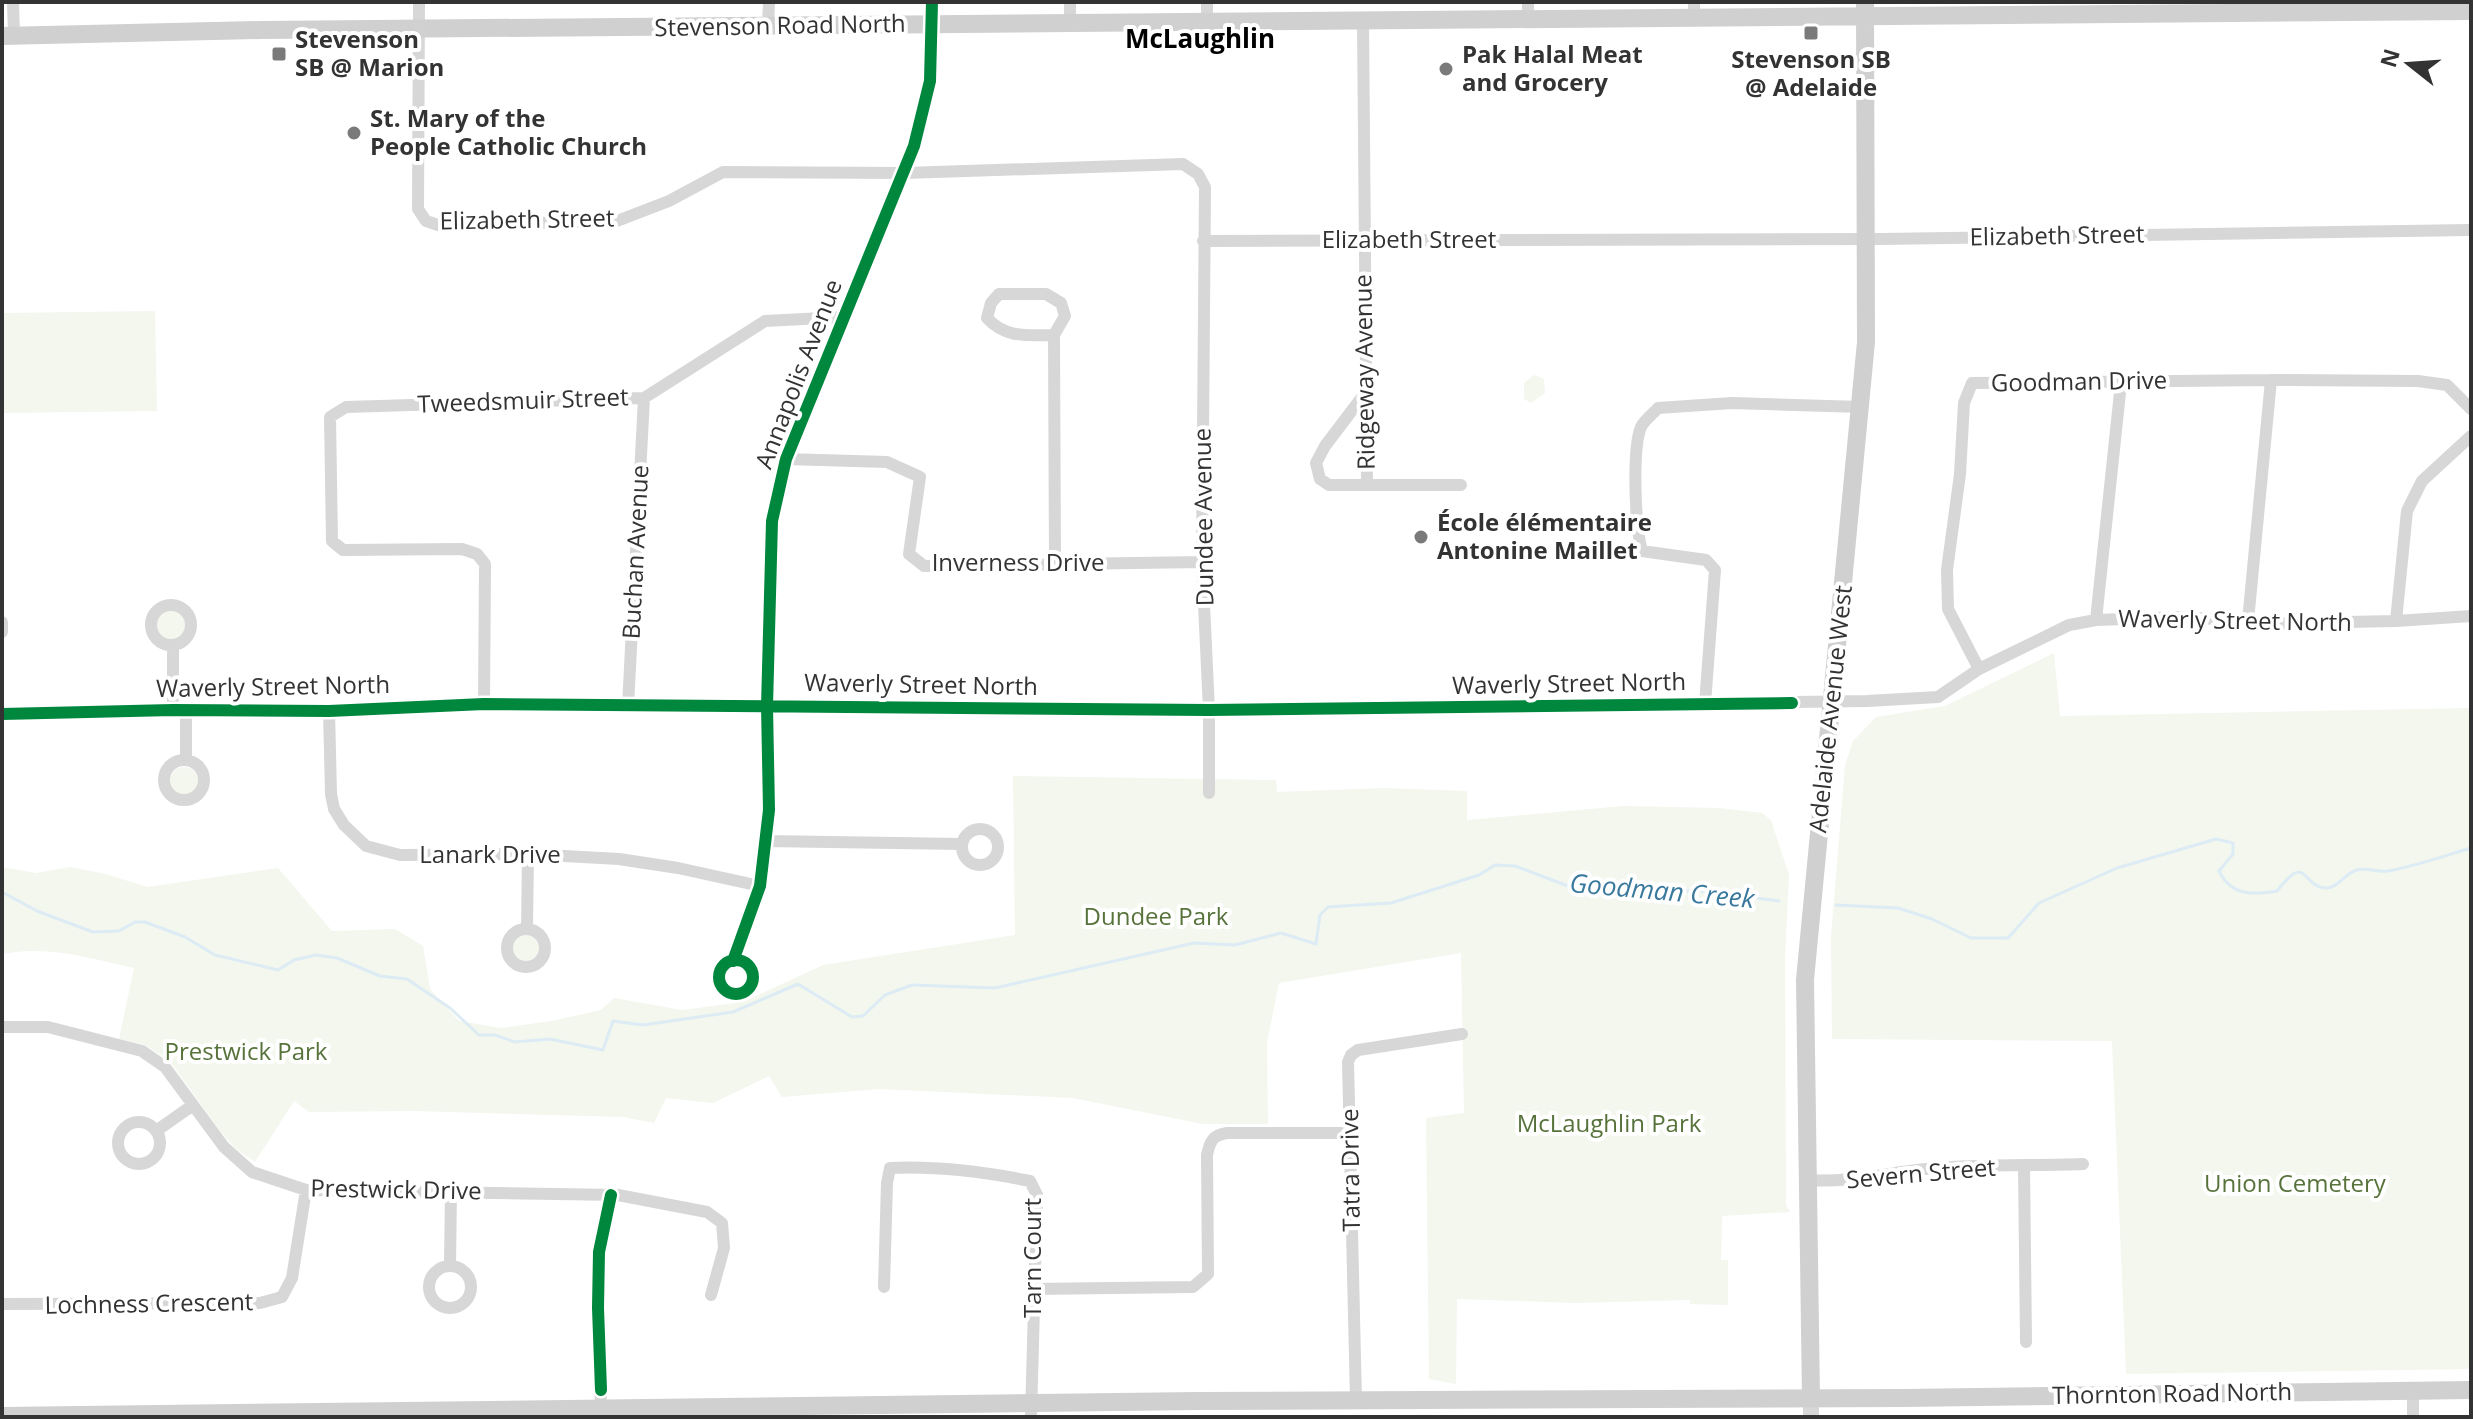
<svg xmlns="http://www.w3.org/2000/svg" width="2473" height="1419" font-family="'Open Sans',sans-serif">
	<rect width="100%" height="100%" fill="#fff"/>
	<!-- green -->
	<path fill="#f3f7ee" d="M155 311 157 411 2 413V313Z
		M1534 375 1544 379 1545 393 1531 403 1524 399V383Z
		M156 625a15 15 0 1 1 30 0a15 15 0 1 1-30 0Z
		M2054 653 2060 716 2471 708V1369L2126 1374 2112 1041 1832 1039 1831 937 1845 765 1853 741 1876 717 1945 706Z
		M170 781a14 14 0 1 1 28 0a14 14 0 1 1-28 0Z
		M1013 776 1276 780 1277 792 1384 788 1467 791V820L1623 806 1719 808 1762 813 1771 820 1789 875 1785 957 1786 1205 1790 1212 1722 1216 1721 1260H1728V1305L1690 1304V1300L1574 1303 1457 1299 1456 1384 1429 1379 1426 1118 1464 1113 1461 953 1279 983 1267 1043 1268 1124H1203L1073 1098 879 1089 782 1097 769 1076 713 1103 666 1098 654 1123 623 1117 412 1111 309 1112 294 1101 255 1162 236 1149 220 1131 169 1060 145 1045 119 1039 134 968C89 958 48 945 2 954V867L36 873 70 867 106 874 147 887 278 868 332 931 395 929 423 946 430 989 459 1021 501 1028 552 1021 601 1010 614 998 682 1010 743 1002 823 965 1015 935Z
		M511 948a15 15 0 1 1 30 0a15 15 0 1 1-30 0Z"/>
	<g fill="none" stroke-linecap="round" stroke-linejoin="round">
		<!-- stream -->
		<path stroke="#dcebf4" stroke-width="3" d="M2 892 37 911 93 932 119 931 135 922H145L185 937 215 955 278 970 294 960 316 955 337 958 380 976 407 979 450 1008 479 1035H495L515 1042 550 1039 603 1050 613 1021 643 1025 733 1012 798 984 852 1017 863 1016 885 995 912 985 995 988 1194 943 1235 945 1281 933 1316 944 1320 915 1328 907 1391 903 1479 875 1495 865 1515 866 1568 886 1610 890 1703 891 1779 901
			M1836 905 1898 908 1932 919 1971 938H2008L2039 903 2117 868 2216 839 2233 843V854L2219 871C2231 896 2253 895 2277 891 2308 851 2301 887 2326 888 2338 888 2345 873 2357 870 2368 867 2377 873 2388 871 2416 866 2444 856 2471 848"/>
		<!-- minor -->
		<path stroke="#d7d7d7" stroke-width="12" d="M13 2 14 36
			M419 2 418 209 426 221 438 225 617 221 669 201 723 172 905 173 1183 164 1198 174 1205 187 1202 562 1209 710V793
			M1070 2V23
			M1207 2V21
			M1528 2V19
			M1694 16V2
			M1363 20 1367 485
			M768 26 769 2
			M1203 241 1881 239 2471 230
			M1054 335C1029 335 1006 339 987 318L991 303 999 294H1046L1061 303 1065 316 1054 335 1055 564
			M1366 392 1325 446 1316 463 1320 479 1329 485H1461
			M786 459 887 462 920 477 909 554 924 566 1202 562
			M151 625a20 20 0 1 1 40 0a20 20 0 1 1-40 0Z
			M2096 620 2121 383
			M2248 621 2271 380
			M2396 621 2407 511 2422 481 2471 436
			M2 622V632
			M173 645V710
			M1979 669 1948 609 1947 570 1960 474 1964 403 1972 383 2271 380 2418 381 2447 385 2471 409
			M484 704 485 564 477 554 462 549 343 550 332 541 330 417 346 407 644 398 765 321 842 317
			M1705 704 1715 570 1706 560 1642 551C1635 527 1632 449 1641 427 1644 420 1653 414 1658 408L1732 403 1861 407
			M628 706 644 398
			M329 711 331 794 334 809 344 825 366 846 400 855 528 854 619 859 678 868 760 886
			M2 714 173 710 329 711 484 704 1209 710 1867 701 1938 697 1979 669 2069 625 2096 620 2181 617 2248 621 2256 624 2396 621 2471 616
			M186 760V710
			M164 780a20 20 0 1 1 40 0a20 20 0 1 1-40 0Z
			M962 847a18 18 0 1 1 36 0a18 18 0 1 1-36 0Z
			M765 841 962 844
			M527 928 528 854
			M507 948a19 19 0 1 1 38 0a19 19 0 1 1-38 0Z
			M719 977a17 17 0 1 1 34 0a17 17 0 1 1-34 0Z
			M733 961 760 886 769 810 767 706 772 521 786 459 914 146 930 81 932 2
			M2 1027H48L142 1051 165 1067 224 1147 252 1172 306 1190 618 1195 707 1212 722 1223 724 1248 711 1295
			M118 1143a21 21 0 1 1 42 0a21 21 0 1 1-42 0Z
			M156 1131 193 1105
			M2024 1166 2026 1342
			M1808 1180C1849 1183 1886 1173 1926 1169 1978 1164 2031 1166 2083 1164
			M450 1265 451 1191
			M429 1287a21 21 0 1 1 42 0a21 21 0 1 1-42 0Z
			M884 1287 887 1183 890 1168C936 1166 985 1172 1030 1181L1037 1195 1031 1417
			M1033 1289 1193 1287 1208 1274 1207 1155C1210 1141 1213 1135 1227 1133H1350
			M2 1304 260 1303 282 1297 292 1278 306 1190
			M1356 1400 1348 1062 1351 1055 1358 1050 1462 1034
			M601 1409 598 1308 599 1252 611 1195
			M2413 1417V1391"/>
		<!-- tertiary -->
		<path stroke="#d7d7d7" stroke-width="16" d="M1811 1417V1398"/>
		<!-- secondary -->
		<path stroke="#d0d0d0" stroke-width="18" d="M2 36 261 30 2471 11
			M1811 1398 1805 980 1866 342 1865 2
			M2 1416 1198 1401 1903 1398 2471 1390"/>
		<defs>
			<path id="cycleway" d="M2 714 173 710 329 711 484 704 1209 710 1792 703
				M719 977a17 17 0 1 1 34 0a17 17 0 1 1-34 0Z
				M733 961 760 886 769 810 767 706 772 521 786 459 914 146 930 81 932 2
				M601 1390 598 1308 599 1252 611 1195"/>
		</defs>
		<!-- cycleway casing -->
		<use href="#cycleway" stroke="#fff" stroke-width="17"/>
		<!-- cycleway -->
		<use href="#cycleway" stroke="#00873e" stroke-width="12"/>
	</g>
	<!-- markers -->
	<g fill="#7a7a7a" stroke="#fff" stroke-width="3">
		<rect x="1803" y="25" width="16" height="16" rx="4"/>
		<rect x="271" y="46" width="16" height="16" rx="4"/>
		<circle cx="1446" cy="69" r="8"/>
		<circle cx="354" cy="133" r="8"/>
		<circle cx="1421" cy="537" r="8"/>
	</g>
	<g text-anchor="middle" stroke-width="8" stroke-linejoin="round" paint-order="stroke">
		<!-- street labels -->
		<g font-size="24" fill="#333" stroke="#fff">
			<text transform="translate(780 26) rotate(-1)" y="8">Stevenson Road North</text>
			<text transform="translate(527 220) rotate(-1)" y="8">Elizabeth Street</text>
			<text transform="translate(2057 236) rotate(-1)" y="8">Elizabeth Street</text>
			<text x="1409" y="248">Elizabeth Street</text>
			<text transform="translate(1365 372) rotate(-91)" y="8">Ridgeway Avenue</text>
			<text transform="translate(799 374) rotate(-69)" y="8">Annapolis Avenue</text>
			<text transform="translate(2079 382) rotate(-1)" y="8">Goodman Drive</text>
			<text transform="translate(523 401) rotate(-2)" y="8">Tweedsmuir Street</text>
			<text transform="translate(1204 517) rotate(-91)" y="8">Dundee Avenue</text>
			<text transform="translate(636 552) rotate(-87)" y="8">Buchan Avenue</text>
			<text x="1018" y="571">Inverness Drive</text>
			<text transform="translate(2235 621) rotate(1)" y="8">Waverly Street North</text>
			<text transform="translate(1569 684) rotate(-1)" y="8">Waverly Street North</text>
			<text transform="translate(921 685) rotate(1)" y="8">Waverly Street North</text>
			<text transform="translate(273 687) rotate(-1)" y="8">Waverly Street North</text>
			<text transform="translate(1831 709) rotate(-84)" y="8">Adelaide Avenue West</text>
			<text x="490" y="863">Lanark Drive</text>
			<text transform="translate(1351 1170) rotate(-91)" y="8">Tatra Drive</text>
			<text transform="translate(1921 1174) rotate(-5)" y="8">Severn Street</text>
			<text transform="translate(396 1190) rotate(1)" y="8">Prestwick Drive</text>
			<text transform="translate(1033 1258) rotate(-90)" y="8">Tarn Court</text>
			<text transform="translate(149 1304) rotate(-1)" y="8">Lochness Crescent</text>
			<text transform="translate(2172 1394) rotate(-1)" y="8">Thornton Road North</text>
		</g>
		<!-- poi labels -->
		<g font-size="24" font-weight="bold" fill="#333" stroke="#fff" text-anchor="start">
			<text x="295" y="48">Stevenson<tspan x="295" dy="28">SB @ Marion</tspan></text>
			<text x="1462" y="63">Pak Halal Meat<tspan x="1462" dy="28">and Grocery</tspan></text>
			<text x="1811" y="68" text-anchor="middle">Stevenson SB<tspan x="1811" dy="28">@ Adelaide</tspan></text>
			<text x="370" y="127">St. Mary of the<tspan x="370" dy="28">People Catholic Church</tspan></text>
			<text x="1437" y="531">École élémentaire<tspan x="1437" dy="28">Antonine Maillet</tspan></text>
		</g>
		<!-- park labels -->
		<g font-size="24" fill="#57733b" stroke="#fff">
			<text x="1156" y="925">Dundee Park</text>
			<text x="246" y="1060">Prestwick Park</text>
			<text x="1609" y="1132">McLaughlin Park</text>
			<text x="2295" y="1192">Union Cemetery</text>
		</g>
		<!-- neighbourhood labels -->
		<g font-size="26" font-weight="bold" fill="#000" stroke="#fff">
			<text x="1200" y="48">McLaughlin</text>
		</g>
		<!-- water labels -->
		<g font-size="26" font-style="italic" fill="#39799d" stroke="#fff">
			<text transform="translate(1662 891) rotate(5)" y="9">Goodman Creek</text>
		</g>
	</g>
	<!-- border -->
	<rect width="2473" height="1419" fill="none" stroke="#333333" stroke-width="8"/>
	<!-- north arrow -->
	<g transform="translate(2409 64) rotate(287)" stroke="#ffffff" stroke-width="6" paint-order="stroke">
	<path d="M0-6L14 30L0 20L-14 30Z" fill="#333333"/>
	<text y="-12" font-size="22" font-weight="bold" text-anchor="middle" fill="#333333">N</text>
	</g>
</svg>
